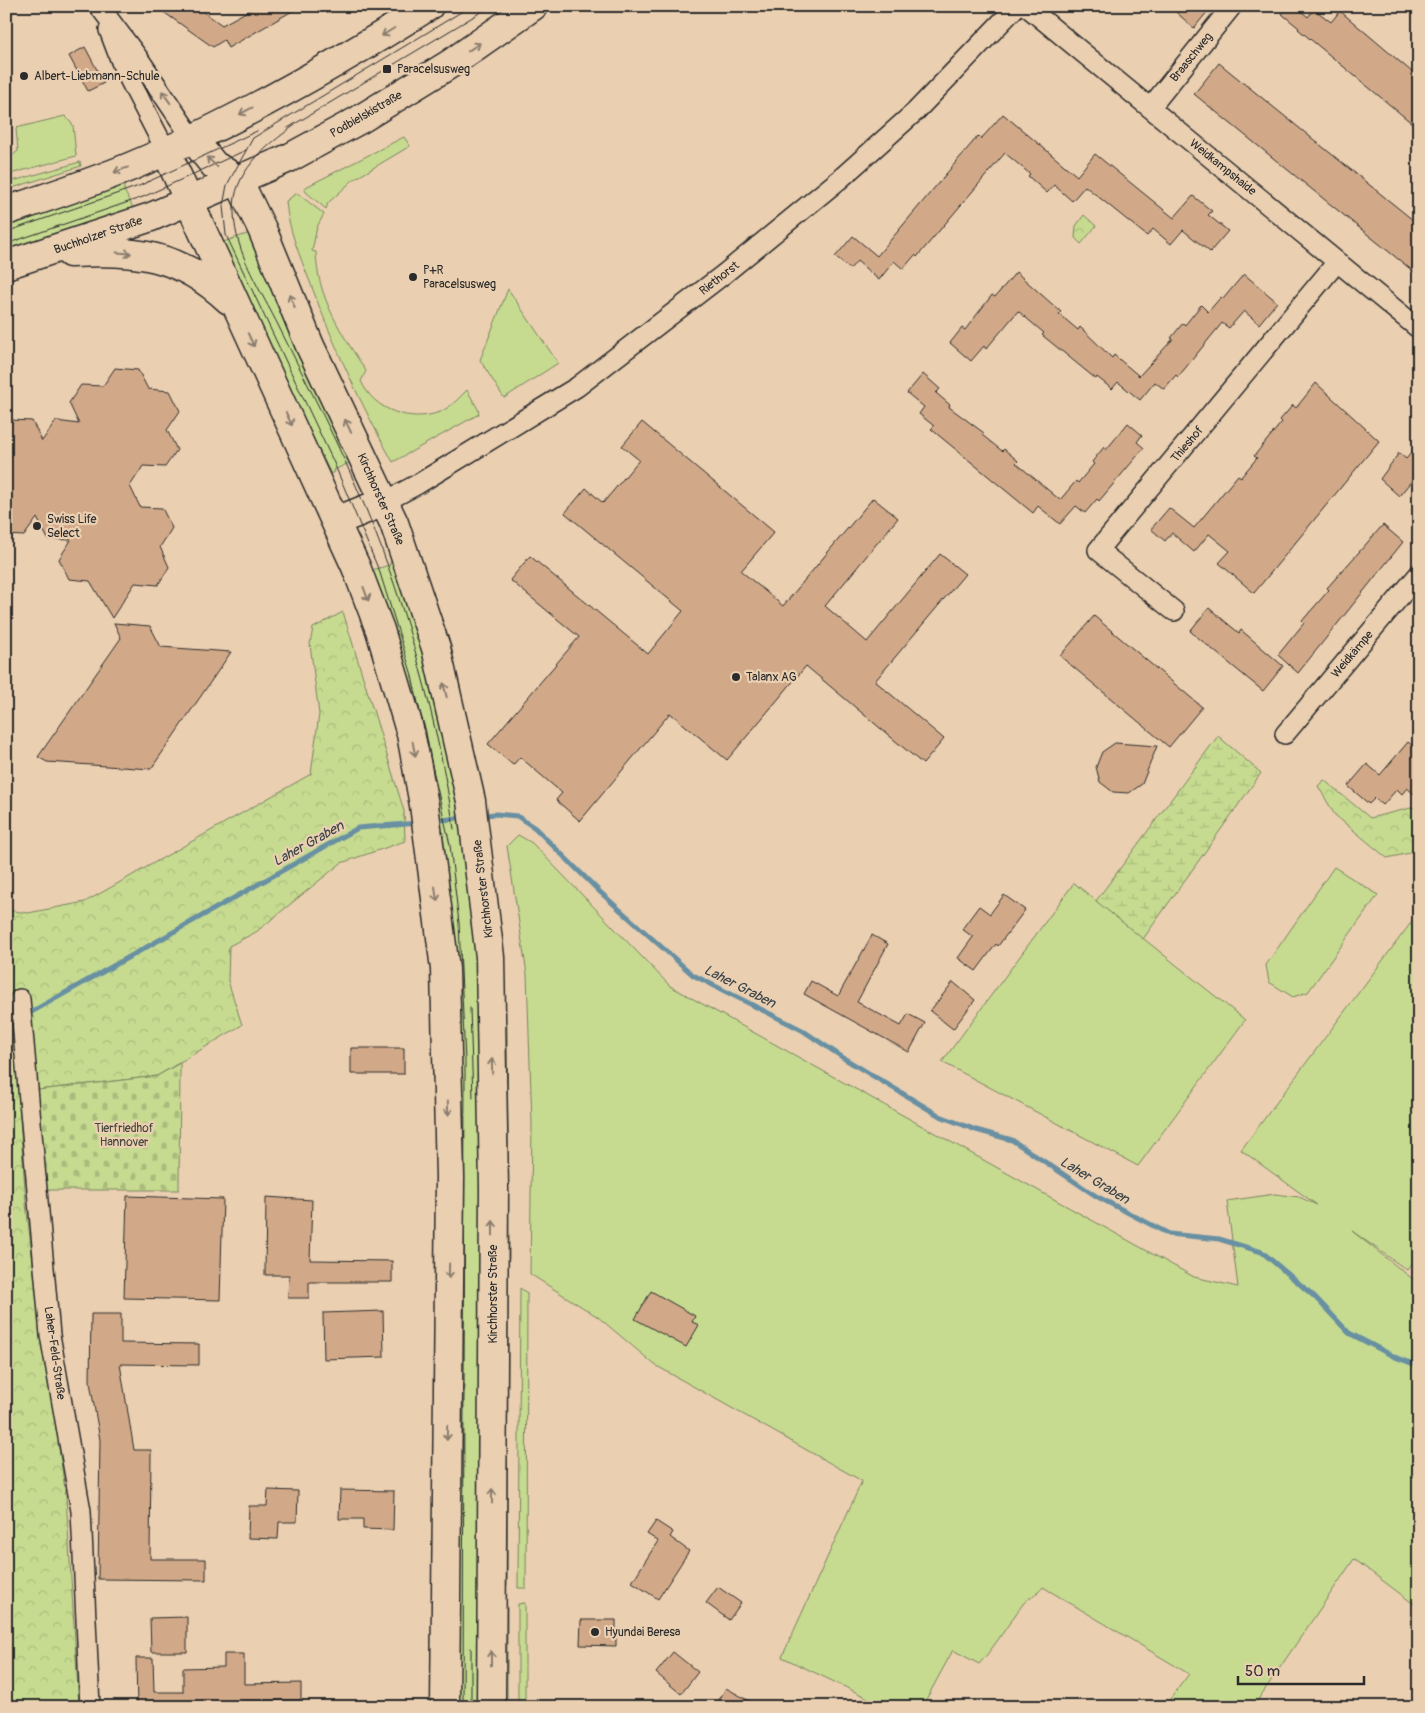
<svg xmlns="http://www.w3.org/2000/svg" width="1425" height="1713" font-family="Pangolin,sans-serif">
	<defs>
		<pattern id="forest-crowns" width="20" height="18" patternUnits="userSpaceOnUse" patternTransform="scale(1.25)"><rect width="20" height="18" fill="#c6db90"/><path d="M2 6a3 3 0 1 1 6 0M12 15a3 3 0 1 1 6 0" fill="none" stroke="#aabc7c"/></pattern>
		<pattern id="wetland-marsh" width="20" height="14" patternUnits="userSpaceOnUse" patternTransform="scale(1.25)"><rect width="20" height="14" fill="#c6db90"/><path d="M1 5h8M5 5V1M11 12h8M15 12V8" fill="none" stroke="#aabc7c"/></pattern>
		<pattern id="cemetery-stones" width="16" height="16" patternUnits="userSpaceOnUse" patternTransform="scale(1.25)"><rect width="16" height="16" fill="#c6db90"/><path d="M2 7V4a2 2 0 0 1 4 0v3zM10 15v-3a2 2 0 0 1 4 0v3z" fill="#aabc7c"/></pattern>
	</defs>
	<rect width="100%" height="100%" fill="#eacfb1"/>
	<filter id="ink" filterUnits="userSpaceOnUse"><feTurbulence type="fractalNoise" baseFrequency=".02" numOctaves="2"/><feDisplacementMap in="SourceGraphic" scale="10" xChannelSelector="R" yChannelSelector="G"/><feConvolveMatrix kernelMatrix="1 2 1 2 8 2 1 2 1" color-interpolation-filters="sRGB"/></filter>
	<g filter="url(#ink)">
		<!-- grass -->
		<path fill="#c6db90" stroke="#78835e" d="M65 116 73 125 76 156 6 175V161L18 151 16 128Z
			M404 137 410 146 353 180 328 203 326 209 306 192 304 188Z
			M80 162 81 166 6 190V183Z
			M124 184V190L134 210 6 255V226Z
			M297 193 324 214 317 227 312 251 316 252C317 298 342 334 366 371L361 381C374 411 411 423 440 412 451 407 459 398 467 390L478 409 479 414 393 462C360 403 333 344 310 282 300 256 288 229 286 201Z
			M250 233 357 463 351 467 349 463 334 470 335 472 331 474 212 236 220 235 223 242Z
			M508 289 558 363 504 398 480 360Z
			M394 560 444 717 480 940 483 1707H459L458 1692 454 997 368 571 390 565V562Z
			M518 835 532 843 670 986 1194 1277 1238 1287 1227 1201 1275 1194 1299 1197 1317 1205 1241 1150 1419 912V1255L1407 1270 1352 1231 1419 1284V1608L1354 1559 1253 1707H1164L1189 1674 1043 1587C1037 1595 1028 1597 1023 1604 1008 1624 996 1645 979 1664L953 1650 922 1707H887L782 1657 862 1481 655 1365 598 1317 530 1274 532 1123 527 974 507 846Z
			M1334 867 1378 895 1308 992 1293 997 1269 982 1266 965Z
			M1074 883 1245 1020 1138 1166 942 1062Z
			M504 1021 507 1024 509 1259 502 1253Z
			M504 1278 508 1281 507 1585 500 1581Z
			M520 1288 527 1293 526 1588H518Z
			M525 1603V1707H518V1604Z
			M507 1608V1707H500V1613Z"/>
		<!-- forest -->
		<path fill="url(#forest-crowns)" stroke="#78835e" d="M1084 215 1096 226 1081 244 1075 238 1076 226Z
			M343 612 404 811 405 841 341 863 256 932 229 946 228 981 242 1025 157 1076 38 1090H18L26 1204 38 1305 66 1496 79 1707H6V910L28 913 85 902 311 774 319 714 310 644 313 628Z
			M1324 780 1370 818 1419 806V851L1387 858 1335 815 1318 786Z"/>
		<!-- wetland -->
		<path fill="url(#wetland-marsh)" stroke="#78835e" d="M1218 736 1261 773 1143 939 1096 901Z"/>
		<!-- cemetery -->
		<path fill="url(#cemetery-stones)" stroke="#78835e" d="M180 1063 179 1190H45L38 1090 157 1076Z"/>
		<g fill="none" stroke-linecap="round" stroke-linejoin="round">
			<!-- stream -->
			<path stroke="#6890a2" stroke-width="5" d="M482 815 496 814 517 816 535 828 600 892 693 975 802 1030 845 1059 940 1116 976 1130 1012 1140 1096 1196 1169 1234 1219 1239 1262 1252 1315 1297 1349 1333 1395 1357 1419 1366
				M434 821 466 817
				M26 1015 358 828 419 823
				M6 1027 17 1021"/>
		</g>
		<!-- building -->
		<path fill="#d1a988" stroke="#2b2b2b" d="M155 6H195L222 25 257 6H301L228 48 224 40 213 47Z
			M1169 6H1212L1194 28Z
			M1288 6H1295L1308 17 1314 9 1331 22 1340 11 1419 78V129L1298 29 1299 28 1282 14Z
			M85 47 104 83 88 91 69 56Z
			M1219 63 1419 225V276L1194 94Z
			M1003 114 1077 176 1095 154 1174 218 1193 196 1212 211 1208 215 1228 231 1210 252 1183 230 1171 244 1153 229 1147 236 1085 186 1072 201 1054 185 1047 193 1028 176 1030 174 1005 153 917 257 915 255 903 269 894 261 879 280 857 261 850 269 835 257 853 236 877 256 978 136 981 139Z
			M1016 272 1061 312 1059 314 1078 330 1080 327 1112 358 1114 355 1139 376 1173 339 1171 338 1183 323 1185 325 1201 305 1208 312 1221 297 1223 299 1244 274 1277 302 1259 324 1244 311 1229 328 1222 323 1178 377 1176 375 1164 389 1155 382 1140 400 1118 382 1112 389 1097 377 1096 379 1042 335 1044 333 1018 311 986 349 984 346 971 361 950 343 962 328 965 330 992 295 995 297Z
			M115 368 138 370 148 389 170 391 180 411 167 430 177 450 165 467 143 466 130 486 140 507 162 508 172 528 160 547 169 567 158 585 135 583 112 618 90 581 69 579 59 559 71 540 48 539 37 518 24 536 6 535V425L10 420 32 421 42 441 56 421 79 424 69 403 81 385 103 386Z
			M923 374 940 389 936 393 950 405 949 407 984 433 982 435 1002 451 1004 449 1018 461 1016 463 1060 500 1076 481 1078 483 1094 464 1092 462 1104 447 1106 450 1128 423 1142 435 1137 442 1144 448 1099 501 1097 499 1085 513 1076 506 1060 524 1038 506 1033 513 931 429 934 426 919 414 924 407 907 393Z
			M1316 383 1379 441 1254 593 1219 563 1230 551 1209 534 1194 552 1172 533 1165 541 1151 529 1169 508 1194 528 1238 475 1241 477 1257 458 1254 456 1282 422 1280 420 1293 405 1296 408Z
			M642 422 774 532 741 571 783 606 873 498 898 518 825 606 867 642 940 554 965 574 875 681 944 739 923 764 806 666 727 760 670 713 580 821 556 800 562 793 520 757 513 765 488 744 579 637 510 580 530 556 648 654 683 611 565 513 586 488 603 503 639 460 622 446Z
			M1419 444V472L1399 496 1380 479 1399 453 1406 459Z
			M1383 525 1403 542 1298 673 1278 655 1304 623 1302 621 1329 590 1327 588Z
			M1209 608 1239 633 1241 630 1283 666 1263 691 1190 631Z
			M1094 616 1202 707 1169 747 1060 656Z
			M114 623 150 626 161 647 231 652 151 769 47 762 38 757 121 638Z
			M1408 742 1419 751V798L1407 788 1402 794 1397 789 1383 805 1375 798 1369 804 1348 786 1367 764 1380 775Z
			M1115 743 1157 746 1142 784 1129 793 1113 792 1100 782 1096 767 1102 752Z
			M1004 895 1025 910 998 946 996 944 976 971 958 958 973 937 962 929 979 906 990 914Z
			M872 935 888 944 857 1002 901 1026 908 1014 925 1023 909 1052 804 994 811 981 838 996Z
			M953 982 975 1000 953 1029 930 1011Z
			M351 1048H404V1074H351Z
			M127 1196 223 1199 220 1300 124 1298Z
			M266 1197 312 1200 310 1260 392 1261V1282H309V1298H288L289 1275H265Z
			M651 1291 695 1316 692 1322 699 1325 686 1347 635 1319Z
			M383 1311 384 1357 324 1359 323 1313Z
			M91 1314H121V1343L199 1344V1365L120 1364 134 1450H151L150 1559H206V1580L98 1579 100 1440 90 1382Z
			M268 1490 298 1491 297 1522H279L278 1539 248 1538 249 1506H267Z
			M340 1490 394 1491 393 1530 363 1529V1519H339Z
			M656 1521 673 1532 670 1537 689 1551 658 1599 632 1582 658 1541 647 1534Z
			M718 1587 741 1603 729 1620 706 1603Z
			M187 1617V1652H151L150 1618Z
			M581 1620H616V1646L580 1645Z
			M673 1652 698 1672 681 1694 656 1673Z
			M224 1654H244V1684L301 1683V1700L242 1701V1707H137L136 1658H153L154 1692H183V1668L224 1667Z
			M726 1688 760 1707H715Z"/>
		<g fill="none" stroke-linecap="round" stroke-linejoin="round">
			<defs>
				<path id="street" d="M99 6 139 59 192 138
					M1026 6 1419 329
					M109 30 123 67 166 151
					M1150 108 1232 6
					M384 502 418 484 577 387 724 274 840 179 916 111 1017 6
					M1174 611 1098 550 1337 262
					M1285 734 1419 574
					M20 999 50 1335 81 1511 90 1707"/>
				<path id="secondary" d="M192 138 214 165 238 180 262 229 310 346 394 523 436 648 471 801 490 957 494 1189 491 1707
					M166 151 356 567 380 630 411 734 424 805 445 969 450 1177 445 1707
					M6 211C48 197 91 183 132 166 235 123 334 66 429 6
					M70 253C136 250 178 253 229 300
					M6 265 151 217 289 158 359 120 450 64 533 6
					M336 521 384 502"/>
			</defs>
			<!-- street casing -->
			<use href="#street" stroke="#2b2b2b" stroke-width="22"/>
			<!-- secondary casing -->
			<use href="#secondary" stroke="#2b2b2b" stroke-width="31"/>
			<!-- street -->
			<use href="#street" stroke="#eacfb1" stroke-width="19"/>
			<!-- secondary -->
			<use href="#secondary" stroke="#eacfb1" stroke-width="28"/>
			<!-- tram -->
			<path stroke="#2b2b2b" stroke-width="1" d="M295 125C265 147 232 172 234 213 235 254 262 292 279 327 309 387 340 447 366 509 407 608 438 723 454 829
				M288 128 491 6
				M6 232 139 186 257 131
				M6 244 143 197 246 150
				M470 1008 473 1098
				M463 1707 465 1062 459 923 450 845 411 672 380 573 334 463 226 235 223 206 227 185 253 138 471 6
				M471 1707V1648"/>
		</g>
		<!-- one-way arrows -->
		<defs><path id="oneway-shaft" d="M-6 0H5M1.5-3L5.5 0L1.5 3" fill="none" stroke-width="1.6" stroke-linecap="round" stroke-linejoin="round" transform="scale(1.25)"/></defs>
		<g stroke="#8a7d6e">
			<use href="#oneway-shaft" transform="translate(388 32) rotate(148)"/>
			<use href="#oneway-shaft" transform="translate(474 47) rotate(-34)"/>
			<use href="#oneway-shaft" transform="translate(166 97) rotate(-125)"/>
			<use href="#oneway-shaft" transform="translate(246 111) rotate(152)"/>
			<use href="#oneway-shaft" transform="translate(212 162) rotate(-137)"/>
			<use href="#oneway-shaft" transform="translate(121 170) rotate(160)"/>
			<use href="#oneway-shaft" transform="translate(124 253) rotate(4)"/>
			<use href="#oneway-shaft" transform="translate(292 301) rotate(-113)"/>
			<use href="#oneway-shaft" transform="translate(251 340) rotate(65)"/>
			<use href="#oneway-shaft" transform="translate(289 419) rotate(65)"/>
			<use href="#oneway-shaft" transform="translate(348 426) rotate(-115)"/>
			<use href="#oneway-shaft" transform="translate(366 594) rotate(70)"/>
			<use href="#oneway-shaft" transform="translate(445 690) rotate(-103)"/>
			<use href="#oneway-shaft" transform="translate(414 749) rotate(79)"/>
			<use href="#oneway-shaft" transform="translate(436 894) rotate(83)"/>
			<use href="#oneway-shaft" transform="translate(492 1066) rotate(-91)"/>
			<use href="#oneway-shaft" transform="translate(448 1108) rotate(89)"/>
			<use href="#oneway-shaft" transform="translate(493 1228) rotate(-90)"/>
			<use href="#oneway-shaft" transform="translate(449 1271) rotate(91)"/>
			<use href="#oneway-shaft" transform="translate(447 1433) rotate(91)"/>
			<use href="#oneway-shaft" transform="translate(492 1496) rotate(-90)"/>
			<use href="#oneway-shaft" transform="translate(491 1658) rotate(-90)"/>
		</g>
	</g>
	<!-- markers -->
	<g fill="#2b2b2b" stroke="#eacfb1" stroke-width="2">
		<rect x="382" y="64" width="10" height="10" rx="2.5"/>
		<circle cx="24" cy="76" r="5"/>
		<circle cx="413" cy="277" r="5"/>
		<circle cx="37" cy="526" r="5"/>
		<circle cx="736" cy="677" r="5"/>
		<circle cx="595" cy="1632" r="5"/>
	</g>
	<g text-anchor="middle" stroke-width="4.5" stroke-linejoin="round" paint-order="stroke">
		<!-- street labels -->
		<g font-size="12" fill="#2b2b2b" stroke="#eacfb1">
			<text transform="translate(1191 57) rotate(-51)" y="4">Braaschweg</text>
			<text transform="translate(366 114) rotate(-30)" y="4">Podbielskistraße</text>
			<text transform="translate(1223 167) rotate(39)" y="4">Weidkampshaide</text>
			<text transform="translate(98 235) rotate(-19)" y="4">Buchholzer Straße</text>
			<text transform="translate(719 278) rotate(-38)" y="4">Riethorst</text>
			<text transform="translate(1187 444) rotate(-50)" y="4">Thieshof</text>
			<text transform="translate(381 499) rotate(66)" y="4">Kirchhorster Straße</text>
			<text transform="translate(1352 654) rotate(-50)" y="4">Weidkämpe</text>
			<text transform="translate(483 889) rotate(-97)" y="4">Kirchhorster Straße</text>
			<text transform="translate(493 1294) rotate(-90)" y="4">Kirchhorster Straße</text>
			<text transform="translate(55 1353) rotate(82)" y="4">Laher-Feld-Straße</text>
		</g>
		<!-- poi labels -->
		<g font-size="12" fill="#2b2b2b" stroke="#eacfb1" text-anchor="start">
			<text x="397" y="73">Paracelsusweg</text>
			<text x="34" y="80">Albert-Liebmann-Schule</text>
			<text x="423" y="274">P+R<tspan x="423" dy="14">Paracelsusweg</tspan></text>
			<text x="47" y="523">Swiss Life<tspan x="47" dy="14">Select</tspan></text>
			<text x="746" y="681">Talanx AG</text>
			<text x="605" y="1636">Hyundai Beresa</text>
		</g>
		<!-- park labels -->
		<g font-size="12" fill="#42453a" stroke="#eacfb1">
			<text x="124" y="1132">Tierfriedhof<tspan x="124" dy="14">Hannover</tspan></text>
		</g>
		<!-- water labels -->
		<g font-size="14" font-style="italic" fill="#3a4449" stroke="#eacfb1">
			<text transform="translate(308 843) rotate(-29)" y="5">Laher Graben</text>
			<text transform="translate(740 986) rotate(27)" y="5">Laher Graben</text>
			<text transform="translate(1095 1180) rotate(31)" y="5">Laher Graben</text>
		</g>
	</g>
	<!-- margin -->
	<rect width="1425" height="1713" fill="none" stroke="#eacfb1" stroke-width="25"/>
	<rect x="12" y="12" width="1400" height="1688" fill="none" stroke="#2b2b2b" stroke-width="2" filter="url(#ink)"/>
	<!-- scale -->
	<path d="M1238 1676v8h126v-8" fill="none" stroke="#2b2b2b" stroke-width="2.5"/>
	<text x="1245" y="1676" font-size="15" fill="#2b2b2b" stroke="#eacfb1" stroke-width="4" paint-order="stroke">50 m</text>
</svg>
